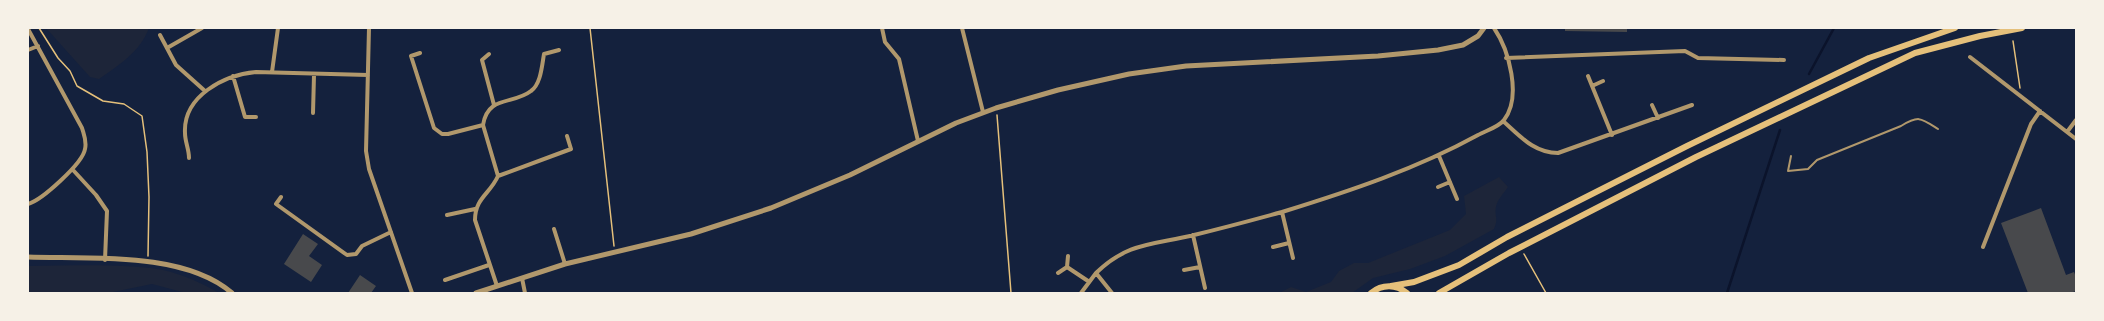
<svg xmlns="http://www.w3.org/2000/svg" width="2104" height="321" font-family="'Golos Text',sans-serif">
	<rect width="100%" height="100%" fill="#14213d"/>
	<!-- green -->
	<path fill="#1d2539" d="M46 28H149C140 52 119 65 99 79L90 77Z
		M1499 177 1508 187C1504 193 1497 200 1496 207 1494 216 1499 218 1494 229L1445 256 1410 269 1373 278 1352 293H1279L1291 287 1306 292 1331 282 1339 271 1354 263H1368L1450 230 1466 214 1464 196Z
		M28 266C72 266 119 263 163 270 182 274 202 283 219 293H186L152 284 108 293H28Z"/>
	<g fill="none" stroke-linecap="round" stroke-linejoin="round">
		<!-- stream -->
		<path stroke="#0b132b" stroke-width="2.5" d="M1809 74 1834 28
			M1727 293 1780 130"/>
	</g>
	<!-- building -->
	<path fill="#48494c" d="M1565 28H1627V32L1565 31Z
		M2041 208 2066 275 2074 272 2076 277V291L2070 293H2028L2001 223Z
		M303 234 318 244 309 256 322 265 311 282 284 264Z
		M360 275 376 286 371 293H348Z"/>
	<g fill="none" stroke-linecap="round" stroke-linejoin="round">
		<!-- path -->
		<path stroke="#e5c07b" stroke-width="1.5" d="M39 28 58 58 70 71 77 86 103 101 124 104 142 116 147 152 149 197 148 256
			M590 28 614 246
			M2013 41 2020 88
			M997 115 1011 293
			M1524 254 1546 293"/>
		<!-- service -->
		<path stroke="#b1986c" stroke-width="2" d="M1791 156 1788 171 1808 169 1817 160 1901 126C1919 115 1921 118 1938 129"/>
		<!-- minor -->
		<path stroke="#b1986c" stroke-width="4" d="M369 28 366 151 369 169 412 293
			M882 28 885 42 899 59 918 141
			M962 28 983 112
			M28 29 82 128C84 135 87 141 85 149 83 163 42 200 28 204
			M160 35 176 65 205 91
			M167 48 202 28
			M28 50 38 46
			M420 53 411 56 434 128 442 134H448L483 125
			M489 54 482 60 494 105
			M1970 57 2076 139
			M1506 58 1685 51 1698 58 1784 60
			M272 72 278 28
			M233 76 245 117H256
			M1588 76 1612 135
			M1592 86 1603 81
			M1652 105 1658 118
			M313 113 314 75
			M1503 121C1520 136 1534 153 1558 153L1692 105
			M2067 132 2076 120
			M1439 156 1457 199
			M189 158C189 149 185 142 185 133 183 96 224 75 256 72L368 75
			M73 170 96 195 107 211 105 260
			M498 176 571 149 567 136
			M1438 187 1450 182
			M281 197 276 204 347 255 356 254 362 246 391 232
			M447 215 475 209
			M554 229 565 264
			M1193 235 1205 288
			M1273 247 1289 243
			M1983 247 2031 124 2040 111
			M1293 258 1282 212C1350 191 1416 169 1478 135 1485 131 1499 127 1504 120 1522 97 1509 50 1494 28
			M1067 267 1088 281
			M1184 270 1200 267
			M1058 273 1067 267 1068 256
			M522 278 525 293
			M445 280 489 265
			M497 286 475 220C475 198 490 194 498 176L483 125C488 95 513 105 531 91 541 84 542 65 544 54L559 50
			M1081 293 1096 273
			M1112 293 1096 273C1128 242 1153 245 1194 235 1223 228 1253 220 1282 212"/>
		<!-- tertiary -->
		<path stroke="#b1986c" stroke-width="5" d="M28 257C88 259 184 251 232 293
			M476 293 565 264 691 234 771 208 850 175 956 123 996 108 1058 90 1129 74 1186 66 1378 56 1438 50 1463 45 1478 36 1484 28"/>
		<!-- trunk -->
		<path stroke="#e5c07b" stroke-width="6" d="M1391 286 1414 282 1459 265 1507 237 1687 146 1869 58 1955 28
			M1371 293C1382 284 1396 284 1407 293
			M1439 293 1509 253 1696 157 1915 53 1980 36 2022 28"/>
	</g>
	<!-- border -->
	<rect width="2104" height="321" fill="none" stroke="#f6f1e7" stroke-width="58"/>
</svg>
